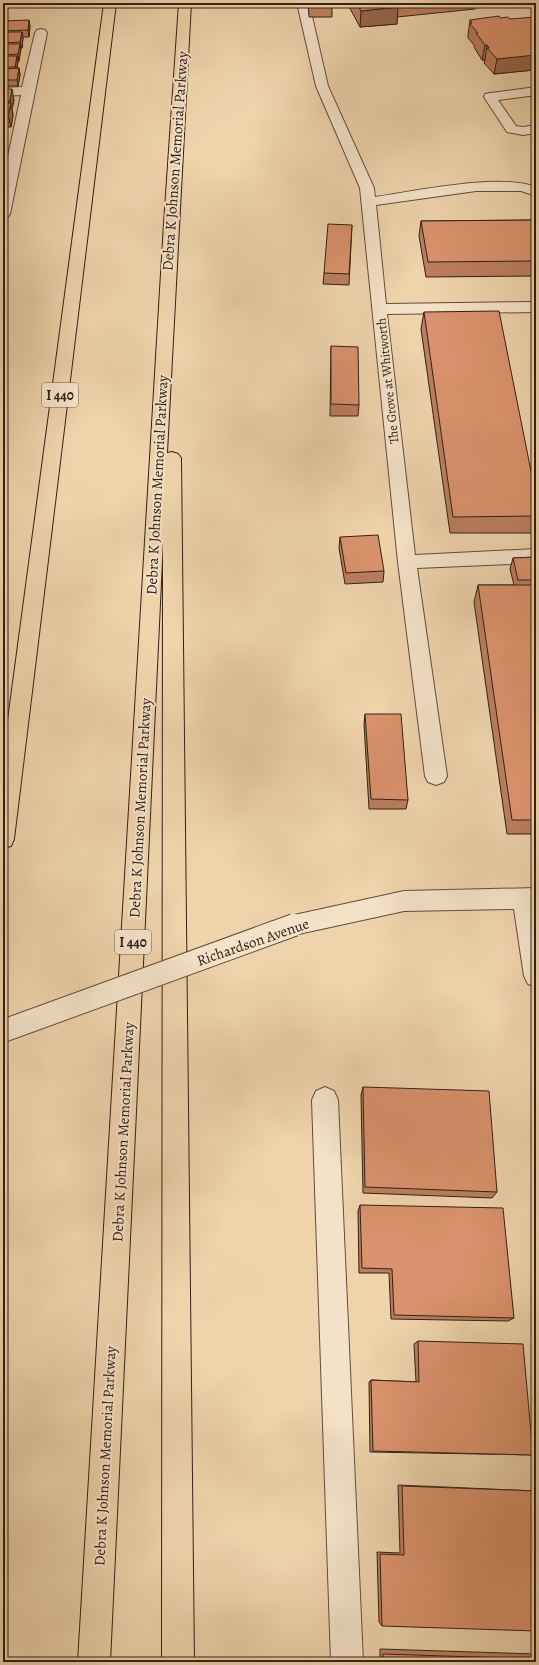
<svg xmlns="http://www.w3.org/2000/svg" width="539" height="1665" font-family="Alegreya,serif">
	<rect width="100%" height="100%" fill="#eed3ab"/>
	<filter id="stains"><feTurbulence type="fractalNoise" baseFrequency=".005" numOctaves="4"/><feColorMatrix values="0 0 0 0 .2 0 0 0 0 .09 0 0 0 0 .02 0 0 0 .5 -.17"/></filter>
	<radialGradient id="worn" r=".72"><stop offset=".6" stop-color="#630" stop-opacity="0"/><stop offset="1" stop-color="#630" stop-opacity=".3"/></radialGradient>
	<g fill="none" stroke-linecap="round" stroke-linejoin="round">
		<defs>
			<path id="minor" d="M297 3H309L328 86 374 188 375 197C416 191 499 173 536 187V196L521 191H476L376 205 386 304 536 302V312L387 314 415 555 536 549V563L417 568 447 776 444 782 436 785 428 782 425 776 398 562 360 188 316 86Z
				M41 29 45 30 47 33 10 214 8 217 3 218V180L21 95 3 96V88L22 87 35 33 37 30Z
				M536 87V95L498 100 516 126 523 127 536 125V133L523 135 507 132 484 97 485 94 490 93Z
				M536 888V987L528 984 524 976 514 909 404 911 294 935 286 932 282 925 286 918 294 915 404 891Z
				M325 1087 334 1091 338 1100 363 1662H331L312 1100 316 1091Z"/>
			<path id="highway" d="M104 3H116L14 839 11 846 3 848V757Z
				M179 3H191L167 453 172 452 178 454 181 458 194 1662H162L163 540 110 1662H78L164 223Z"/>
		</defs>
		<!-- minor casing -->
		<use href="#minor" stroke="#624d3b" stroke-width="2"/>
		<!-- highway casing -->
		<use href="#highway" stroke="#342016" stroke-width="2"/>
		<!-- minor -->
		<use href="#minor" fill="#f4e2c8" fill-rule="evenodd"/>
		<!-- highway -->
		<use href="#highway" fill="#eed3ab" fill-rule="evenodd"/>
		<defs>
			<path id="minor-bridge" d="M3 1031 294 925"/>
		</defs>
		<!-- minor-bridge casing -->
		<use href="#minor-bridge" stroke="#624d3b" stroke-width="24" stroke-linecap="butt"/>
		<!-- minor-bridge -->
		<use href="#minor-bridge" stroke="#f4e2c8" stroke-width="22"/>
	</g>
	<!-- wall -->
	<path fill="#bb7e5e" stroke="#342016" d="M308 3H332V17H309Z
		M347 3H527L475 8V9L397 17V24L360 27Z
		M470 20 536 63 534 70 494 74 484 63 485 60H482L474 47V45L468 38V35Z
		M3 21 30 26 29 37H23L22 48 20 49 19 61H18L17 68H19L20 75 18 86H3Z
		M534 86H536V104L531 97Z
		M3 89 14 100 12 109 13 115 11 127H4V129L3 135Z
		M536 220V276L426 277 419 236 421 221Z
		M352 225 349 285 323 284 324 273Z
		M424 312 536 496 535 533H450L421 329Z
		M331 346 359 405 358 416H330Z
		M340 537 384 571 383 582 345 584 339 548Z
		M536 557V834H507L474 602 478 585H514L510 569 513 558Z
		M365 714 408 800 406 809H369L364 724Z
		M363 1087 497 1192 492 1198 363 1193 361 1095Z
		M360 1205 514 1318 508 1321 391 1319 389 1273H359L358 1211Z
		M418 1341 533 1455 370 1452 369 1382 371 1380 416 1382 414 1344Z
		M398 1485 536 1491 382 1626 379 1622 377 1552 400 1553Z
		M380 1649 536 1654V1662H380Z"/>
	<!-- shaded-wall -->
	<path fill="#98664c" stroke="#342016" d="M398 7 397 24 360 27 361 11Z
		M29 20 30 26 29 37 28 30Z
		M22 32 23 38 22 48 20 42Z
		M20 44 21 50 19 61 18 54Z
		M485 45H487L485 60H482Z
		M533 49H536V63L534 70 494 74 497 59Z
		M17 56 18 62 16 73 15 67Z
		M19 68 20 75 18 86 17 80Z
		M12 89 14 100 12 109 13 115 11 127 8 115 11 106 10 101Z
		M3 124 4 129 3 135Z
		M3 152 5 160 3 164Z"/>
	<!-- building -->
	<path fill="#d9926d" stroke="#342016" d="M309 3H332V6H309Z
		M357 3H396L398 7 361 11Z
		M499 16 500 18 508 17 510 19 536 17V49H533L536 53V55L497 59 487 48H489L487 45H485L476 33H478L470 24 472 23 470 20Z
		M29 20 28 30 3 31V21Z
		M3 32H22L20 42 3 43Z
		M3 44H20L18 54 3 55Z
		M3 56H17L15 67H3Z
		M19 68 17 80H3V69Z
		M3 89H12L10 101H3Z
		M3 103H11L8 115 3 116Z
		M536 220V261L428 262 421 221Z
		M328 224 352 225 349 274 324 273Z
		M499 311 536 496V516L453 517 424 312Z
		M331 346 358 347 359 405 331 404Z
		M378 535 384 571 346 573 340 537Z
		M536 557V580H518L513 558Z
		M478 585H536V820H512Z
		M365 714H401L408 800 371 799Z
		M363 1087 489 1091 497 1192 365 1187Z
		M360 1205 503 1208 514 1318 394 1315 392 1269 362 1268Z
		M418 1341 523 1344 533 1455 373 1451 371 1380 419 1382Z
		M402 1486 536 1491V1631L382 1626 380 1554 404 1555Z
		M383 1654 536 1659V1662H383Z"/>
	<g text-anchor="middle" stroke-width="4" stroke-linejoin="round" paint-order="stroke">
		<!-- far-street labels -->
		<g font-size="13" fill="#342016" stroke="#f4e2c8">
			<text transform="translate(387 381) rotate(-96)" y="5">The Grove at Whitworth</text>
		</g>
		<!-- shield labels -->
		<g fill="#f4e2c8" stroke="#6e5a4b" stroke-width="1">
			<rect x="42" y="383" width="36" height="24" rx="3"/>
			<rect x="115" y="930" width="36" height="24" rx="3"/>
		</g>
		<g font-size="14" font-weight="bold" fill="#342016">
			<text x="60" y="400">I 440</text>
			<text x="133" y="947">I 440</text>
		</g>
		<!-- street labels -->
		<g font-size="15" fill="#342016" stroke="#f4e2c8">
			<text transform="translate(175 161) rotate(-86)" y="5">Debra K Johnson Memorial Parkway</text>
			<text transform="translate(157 485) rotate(-87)" y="5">Debra K Johnson Memorial Parkway</text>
			<text transform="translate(140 808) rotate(-87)" y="5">Debra K Johnson Memorial Parkway</text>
			<text transform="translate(253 942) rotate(-19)" y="5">Richardson Avenue</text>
			<text transform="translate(123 1132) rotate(-87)" y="5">Debra K Johnson Memorial Parkway</text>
			<text transform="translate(105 1456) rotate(-87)" y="5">Debra K Johnson Memorial Parkway</text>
		</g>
	</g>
	<!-- margin -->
	<rect width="539" height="1665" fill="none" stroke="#eed3ab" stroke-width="16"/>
	<rect x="4" y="4" width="531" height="1657" fill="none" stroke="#342016" stroke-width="2"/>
	<rect x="8" y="8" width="523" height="1649" fill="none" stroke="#342016"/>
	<rect width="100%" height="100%" filter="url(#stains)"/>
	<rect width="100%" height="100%" fill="url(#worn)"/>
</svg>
